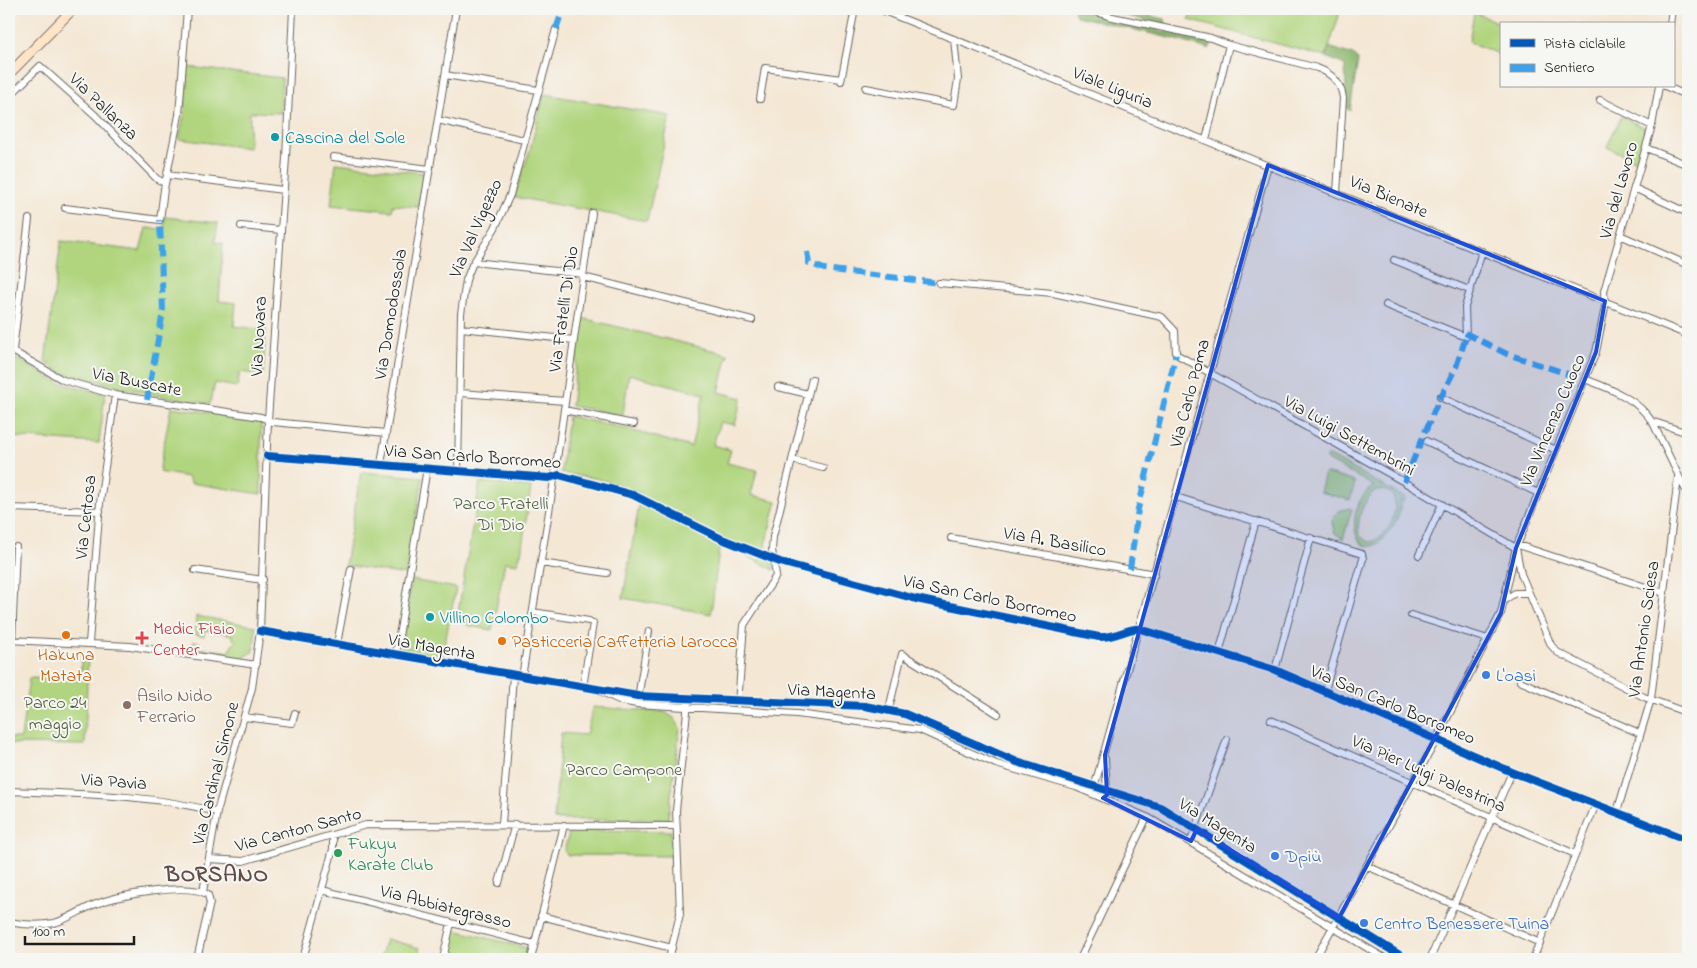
<svg xmlns="http://www.w3.org/2000/svg" width="1697" height="968" font-family="'Indie Flower',sans-serif">
	<rect width="100%" height="100%" fill="#f6f6f2"/>
	<filter id="ink" filterUnits="userSpaceOnUse"><feTurbulence type="fractalNoise" baseFrequency=".02" numOctaves="2"/><feDisplacementMap in="SourceGraphic" scale="10" xChannelSelector="R" yChannelSelector="G"/><feConvolveMatrix kernelMatrix="1 2 1 2 8 2 1 2 1" color-interpolation-filters="sRGB"/></filter>
	<filter id="wash" filterUnits="userSpaceOnUse"><feTurbulence type="fractalNoise" baseFrequency=".0096" numOctaves="4" result="noise"/><feDisplacementMap in="SourceGraphic" scale="20" xChannelSelector="R" yChannelSelector="G"/><feGaussianBlur stdDeviation="1.12" result="paint"/><feColorMatrix in="noise" values="0 0 0 0 0 0 0 0 0 0 0 0 0 0 0 0 0 1.4 0 .05"/><feComposite in="paint" operator="in"/></filter>
	<g filter="url(#wash)">
		<rect width="100%" height="100%" fill="#f4e7d4"/>
		<!-- green -->
		<path fill="#b0d57e" stroke="#66784d" fill-rule="evenodd" d="M1192 9H1341L1326 57 1189 20Z
			M1474 12 1501 24V55L1469 42Z
			M188 67 282 78 281 113 250 112 249 148 179 139 184 115Z
			M544 94 670 116 647 221 514 197 530 150Z
			M1621 116 1645 128 1636 161 1607 147Z
			M336 163 424 173 418 207 393 205 392 211 331 205Z
			M165 217 218 223 215 242 223 243 219 301 236 303 234 326 266 330 263 375 240 372 237 387 215 383 210 404 152 394 63 373 45 362 61 241 140 251 146 228 164 229Z
			M582 318 728 354 719 392 742 398 735 425 720 422 713 445 731 450 727 463 757 470 751 495 777 501 765 545 774 570 720 541 711 614 623 598 641 493 598 479 561 473 568 416 623 428 691 447 704 394 629 374 623 415 571 406Z
			M9 354 57 382 105 394 99 443 11 437Z
			M171 407 261 420V494L191 483 188 477 159 472Z
			M1328 455 1405 498 1403 502 1400 500C1401 511 1397 521 1391 529 1357 579 1338 508 1374 486L1326 459ZM1375 491C1410 483 1394 541 1368 542L1360 536C1355 523 1363 499 1375 491Z
			M361 472 423 477 406 575 345 565Z
			M1325 473 1355 482 1350 500 1320 492Z
			M480 482 531 487 521 554H520L518 564 505 562 492 630 470 626 457 619Z
			M1350 508 1352 509 1343 539 1334 532 1332 521 1338 511Z
			M412 580 456 588 442 657 401 648Z
			M196 616 256 626 254 651 242 659 195 652 192 647 194 641 199 642V648L230 652 232 645 236 642 233 639V635L205 630 204 636 195 634Z
			M82 654H88L85 745 10 744 9 738H21L29 678 80 680Z
			M593 707 665 712 675 719 680 728 668 819 554 820 561 733 586 735Z
			M570 830 671 831 672 856 568 855 564 851Z
			M455 930 527 948 525 959H448Z
			M386 939 420 948 417 959H391L381 956Z"/>
		<!-- forest -->
		<path fill="#8cb66d" stroke="#546944" d="M1074 9H1084L1096 15 1212 43 1209 49 1170 38 1076 16Z
			M1096 9H1116L1165 19 1166 25Z
			M1329 47 1353 55 1358 60 1350 110 1347 109 1345 65 1326 57Z"/>
	</g>
	<g filter="url(#ink)">
		<g fill="none" stroke-linecap="round" stroke-linejoin="round">
			<defs>
				<path id="street" d="M879 9 1688 335
					M1089 9 1108 16 1211 38 1229 45 1317 68C1331 73 1341 83 1343 98L1337 193
					M1670 24 1672 9
					M445 75 538 90
					M841 81 855 9
					M1665 86 1688 96
					M866 88 954 105 958 79 954 39
					M9 97 40 66 95 115 157 179 165 183
					M760 99 765 68 841 79
					M1600 100 1652 126
					M438 120 524 140
					M1206 140 1229 45
					M1646 148 1688 165
					M333 157 430 169
					M167 175 283 190
					M1634 188 1688 213
					M65 208 160 220 164 189 179 115 187 9
					M241 226 281 230
					M1620 235 1688 265
					M1394 260 1469 290
					M474 262 583 274
					M583 277 752 320
					M939 283 1053 293 1162 317 1175 331 1176 354 1404 482 1516 548 1521 574 1551 645 1557 652 1644 697 1688 713
					M1386 305 1466 337 1465 307 1482 251
					M461 328 574 340
					M9 349 63 380 115 395 261 417 273 422 386 433
					M13 350 29 219
					M1585 379C1611 389 1637 398 1653 423L1688 495
					M778 387 808 394
					M461 393 565 401
					M1440 397 1556 450
					M564 410 634 424
					M1651 421 1688 433
					M1426 441 1538 493
					M267 456 549 478 559 475 633 495 722 539 780 562 916 599 1099 637C1115 638 1129 627 1140 629L1275 670 1512 772 1688 840
					M792 460 823 468
					M381 464 456 9
					M458 471 461 314 466 280 472 265 495 228 510 195 556 29
					M1176 497 1362 554 1363 559 1325 690
					M9 508 100 511
					M951 538 1155 574
					M1518 545 1664 593
					M1419 555 1442 504
					M541 563 607 573
					M195 570 263 580
					M1506 599 1515 593H1529
					M533 612 589 621
					M1411 615 1488 639
					M260 631 638 696 865 706 905 714 1017 762 1160 807 1406 959
					M9 640 130 646 256 665
					M12 640 16 547
					M89 643 100 503 115 395
					M337 644 351 569
					M1219 653 1256 521
					M396 654 427 468
					M1275 670 1311 538
					M522 677 553 487 592 213
					M1520 681 1639 733
					M583 687 593 623
					M602 692 621 701 637 704 797 714 920 730 996 764 1076 787 1149 818 1386 959
					M638 698 649 631
					M738 704 744 625 776 576 772 550 773 537 812 379
					M889 709 902 654 998 714
					M244 717 292 723 295 713
					M1271 720 1575 854
					M1094 788 1268 165
					M9 791C79 794 148 794 217 812
					M1103 798 1107 792 1105 759
					M1617 812 1651 699 1678 477
					M502 824 513 676
					M1191 841 1227 739
					M209 859 243 861 366 825 676 826
					M1367 866 1540 943
					M499 883 515 824
					M322 890 534 944
					M203 892 217 812 252 688 260 631 268 420 286 158 293 9
					M541 916 672 948
					M9 922C24 925 39 926 54 923 69 919 82 909 96 904 117 896 190 881 208 895L210 903 197 959
					M303 959 333 849V835
					M443 959 451 923
					M531 959 564 825
					M669 959 680 914 676 810 688 703
					M1080 959 1147 817
					M1315 959 1433 746 1501 613 1516 548 1596 352 1605 307 1604 291 1652 126 1659 86
					M1430 959 1512 772
					M1533 959 1596 804"/>
				<path id="secondary" d="M9 74 73 9"/>
			</defs>
			<!-- street casing -->
			<use href="#street" stroke="#68635c" stroke-width="8"/>
			<!-- secondary casing -->
			<use href="#secondary" stroke="#68635c" stroke-width="11"/>
			<!-- street -->
			<use href="#street" stroke="#fff" stroke-width="6"/>
			<!-- secondary -->
			<use href="#secondary" stroke="#ffe4c6" stroke-width="9"/>
			<!-- quiet -->
			<path stroke="#3da2ea" stroke-width="6" stroke-dasharray="12 6" stroke-linecap="butt" d="M556 29 563 9
				M807 252 809 263 824 269 939 283
				M1465 333 1507 354 1574 376
				M147 400 163 312 160 220
				M1404 482 1437 404 1456 367 1466 337
				M1130 569 1138 509 1176 354"/>
			<defs>
				<path id="cycleway" d="M267 456 549 478 559 475 633 495 722 539 780 562 916 599 1099 637C1115 638 1129 627 1140 629L1275 670 1512 772 1688 840
					M260 631 638 696 865 706 905 714 1017 762 1160 807 1406 959"/>
			</defs>
			<!-- cycleway casing -->
			<use href="#cycleway" stroke="#f6f6f2" stroke-width="11"/>
			<!-- cycleway -->
			<use href="#cycleway" stroke="#0057b8" stroke-width="8"/>
		</g>
	</g>
	<!-- marked area -->
	<path fill="#1d4ed8" fill-opacity="0.2" stroke="#1d4ed8" stroke-width="4" stroke-linejoin="round" d="M1268 165 1605 301 1596 352 1516 548 1501 613 1339 918 1197 829 1191 841 1103 798 1107 795 1105 755Z"/>
	<!-- markers -->
	<g fill="#0f9aa8" stroke="#f6f6f2" stroke-width="2">
		<circle cx="275" cy="137" r="5"/>
		<circle cx="430" cy="617" r="5"/>
	</g>
	<g fill="#e8710a" stroke="#f6f6f2" stroke-width="2">
		<circle cx="66" cy="635" r="5"/>
		<circle cx="502" cy="641" r="5"/>
	</g>
	<path fill="#e0444e" stroke="#f6f6f2" stroke-width="2" d="M139.5 630.5h5v5h5v5h-5v5h-5v-5h-5v-5h5z"/>
	<g fill="#3f7fe0" stroke="#f6f6f2" stroke-width="2">
		<circle cx="1486" cy="675" r="5"/>
		<circle cx="1275" cy="856" r="5"/>
		<circle cx="1364" cy="923" r="5"/>
	</g>
	<circle fill="#8d6e63" stroke="#f6f6f2" stroke-width="2" cx="127" cy="705" r="5"/>
	<circle fill="#2e9e5b" stroke="#f6f6f2" stroke-width="2" cx="338" cy="853" r="5"/>
	<g text-anchor="middle" stroke-width="4" stroke-linejoin="round" paint-order="stroke">
		<!-- street labels -->
		<g font-size="18" fill="#1c1c1c" stroke="#f6f6f2">
			<text transform="translate(1113 87) rotate(22)" y="6">Viale Liguria</text>
			<text transform="translate(104 106) rotate(44)" y="6">Via Pallanza</text>
			<text transform="translate(1618 190) rotate(-74)" y="6">Via del Lavoro</text>
			<text transform="translate(1389 196) rotate(23)" y="6">Via Bienate</text>
			<text transform="translate(475 228) rotate(-66)" y="6">Via Val Vigezzo</text>
			<text transform="translate(563 309) rotate(-82)" y="6">Via Fratelli Di Dio</text>
			<text transform="translate(390 314) rotate(-81)" y="6">Via Domodossola</text>
			<text transform="translate(258 336) rotate(-87)" y="6">Via Novara</text>
			<text transform="translate(137 381) rotate(11)" y="6">Via Buscate</text>
			<text transform="translate(1189 393) rotate(-75)" y="6">Via Carlo Poma</text>
			<text transform="translate(1552 420) rotate(-67)" y="6">Via Vincenzo Cuoco</text>
			<text transform="translate(1350 435) rotate(29)" y="6">Via Luigi Settembrini</text>
			<text transform="translate(473 456) rotate(4)" y="6">Via San Carlo Borromeo</text>
			<text transform="translate(85 517) rotate(-84)" y="6">Via Certosa</text>
			<text transform="translate(1055 541) rotate(10)" y="6">Via A. Basilico</text>
			<text transform="translate(990 598) rotate(12)" y="6">Via San Carlo Borromeo</text>
			<text transform="translate(1643 629) rotate(-82)" y="6">Via Antonio Sciesa</text>
			<text transform="translate(432 646) rotate(10)" y="6">Via Magenta</text>
			<text transform="translate(832 691) rotate(3)" y="6">Via Magenta</text>
			<text transform="translate(1393 704) rotate(23)" y="6">Via San Carlo Borromeo</text>
			<text transform="translate(215 773) rotate(-76)" y="6">Via Cardinal Simone</text>
			<text transform="translate(1429 773) rotate(24)" y="6">Via Pier Luigi Palestrina</text>
			<text transform="translate(114 781) rotate(4)" y="6">Via Pavia</text>
			<text transform="translate(1218 825) rotate(32)" y="6">Via Magenta</text>
			<text transform="translate(298 829) rotate(-15)" y="6">Via Canton Santo</text>
			<text transform="translate(446 906) rotate(14)" y="6">Via Abbiategrasso</text>
		</g>
		<!-- culture labels -->
		<g font-size="18" fill="#0d838f" stroke="#f6f6f2" text-anchor="start">
			<text x="285" y="143">Cascina del Sole</text>
			<text x="440" y="623">Villino Colombo</text>
		</g>
		<!-- park labels -->
		<g font-size="18" fill="#505d3e" stroke="#f6f6f2">
			<text x="501" y="509">Parco Fratelli<tspan x="501" dy="21">Di Dio</tspan></text>
			<text x="55" y="708">Parco 24<tspan x="55" dy="21">maggio</tspan></text>
			<text x="624" y="775">Parco Campone</text>
		</g>
		<!-- health labels -->
		<g font-size="18" fill="#be3a42" stroke="#f6f6f2" text-anchor="start">
			<text x="153" y="634">Medic Fisio<tspan x="153" dy="21">Center</tspan></text>
		</g>
		<!-- food labels -->
		<g font-size="18" fill="#c56008" stroke="#f6f6f2" text-anchor="start">
			<text x="512" y="647">Pasticceria Caffetteria Larocca</text>
			<text x="66" y="660" text-anchor="middle">Hakuna<tspan x="66" dy="21">Matata</tspan></text>
		</g>
		<!-- shop labels -->
		<g font-size="18" fill="#366cbe" stroke="#f6f6f2" text-anchor="start">
			<text x="1496" y="681">L'oasi</text>
			<text x="1285" y="862">Dpiù</text>
			<text x="1374" y="929">Centro Benessere Tuina</text>
		</g>
		<!-- education labels -->
		<g font-size="18" fill="#785e54" stroke="#f6f6f2" text-anchor="start">
			<text x="137" y="701">Asilo Nido<tspan x="137" dy="21">Ferrario</tspan></text>
		</g>
		<!-- leisure labels -->
		<g font-size="18" fill="#27864d" stroke="#f6f6f2" text-anchor="start">
			<text x="348" y="849">Fukyu<tspan x="348" dy="21">Karate Club</tspan></text>
		</g>
		<!-- district labels -->
		<g font-size="22" font-weight="bold" letter-spacing="1" fill="#614c48" stroke="#f6f6f2">
			<text x="217" y="881">BORSANO</text>
		</g>
	</g>
	<!-- margin -->
	<rect width="1697" height="968" fill="none" stroke="#f6f6f2" stroke-width="30"/>
	<!-- legend -->
	<rect x="1500" y="22" width="175" height="65" fill="#f6f6f2" stroke="#9f9f9c"/>
	<rect x="1510" y="39" width="25" height="8" fill="#0057b8" stroke="#9f9f9c"/>
	<text x="1544" y="48" font-size="15" fill="#1c1c1c">Pista ciclabile</text>
	<rect x="1510" y="64" width="25" height="8" fill="#3da2ea" stroke="#9f9f9c"/>
	<text x="1544" y="72" font-size="15" fill="#1c1c1c">Sentiero</text>
	<!-- scale -->
	<path d="M25 936v8h109v-8" fill="none" stroke="#1c1c1c" stroke-width="2.5"/>
	<text x="32" y="936" font-size="15" fill="#1c1c1c" stroke="#f6f6f2" stroke-width="4" paint-order="stroke">100 m</text>
</svg>
